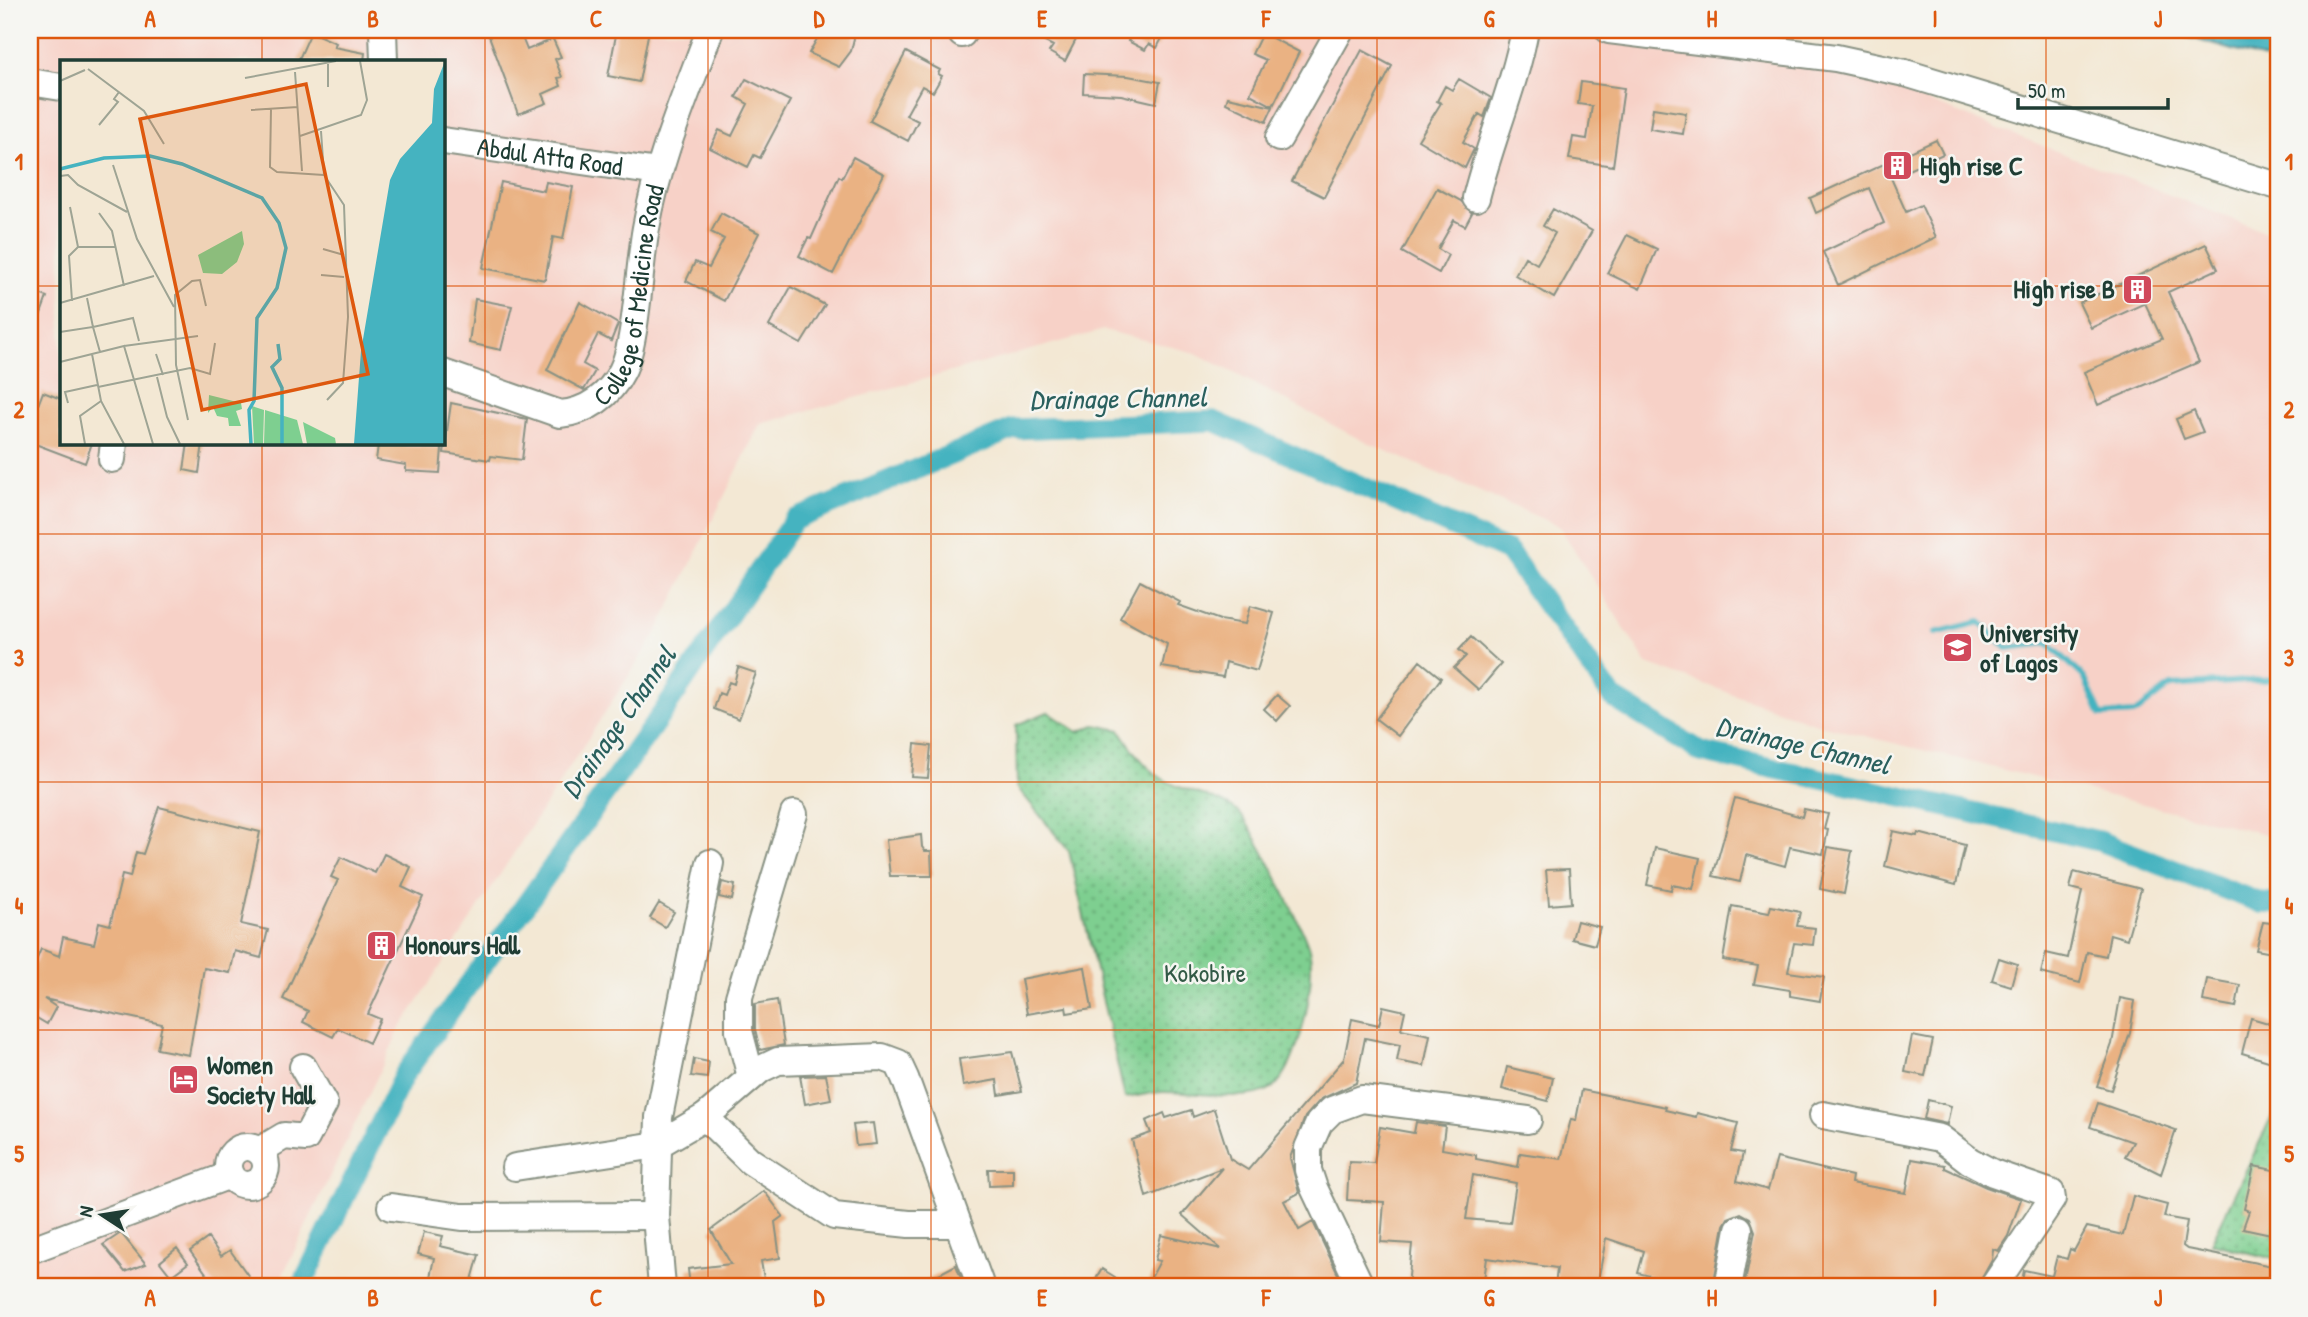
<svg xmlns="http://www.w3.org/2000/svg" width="2308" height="1317" font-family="'Patrick Hand',sans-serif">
	<defs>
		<pattern id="green-dots" width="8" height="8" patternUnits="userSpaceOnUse" patternTransform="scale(1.75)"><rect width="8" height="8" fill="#7ecf90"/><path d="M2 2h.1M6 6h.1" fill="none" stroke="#67a976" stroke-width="1.8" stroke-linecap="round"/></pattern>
		<pattern id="water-ripples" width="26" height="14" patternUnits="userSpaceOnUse" patternTransform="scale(1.75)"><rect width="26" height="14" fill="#45b3c0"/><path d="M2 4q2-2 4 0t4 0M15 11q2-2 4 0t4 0" fill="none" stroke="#39939d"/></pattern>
	</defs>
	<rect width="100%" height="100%" fill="#f6f6f2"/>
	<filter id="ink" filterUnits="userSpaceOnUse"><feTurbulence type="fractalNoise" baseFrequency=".0143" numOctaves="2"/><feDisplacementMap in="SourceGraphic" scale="14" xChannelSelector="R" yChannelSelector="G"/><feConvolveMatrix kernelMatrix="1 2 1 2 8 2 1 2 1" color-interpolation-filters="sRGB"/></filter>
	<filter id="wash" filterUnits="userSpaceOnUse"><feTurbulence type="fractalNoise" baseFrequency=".00686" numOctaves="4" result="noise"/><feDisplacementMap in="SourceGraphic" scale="28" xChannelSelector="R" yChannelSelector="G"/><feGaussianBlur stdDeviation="1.57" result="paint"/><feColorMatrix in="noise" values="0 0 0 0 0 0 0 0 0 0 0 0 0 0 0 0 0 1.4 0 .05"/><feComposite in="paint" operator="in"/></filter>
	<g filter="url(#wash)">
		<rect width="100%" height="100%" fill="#f3e8d4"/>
		<!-- built -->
		<path fill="#f7d1c7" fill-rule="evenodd" d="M30 30H1744L2278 237V837L1820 725 1647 664 1559 526 1361 440 1196 353 1104 330 760 424 657 632 400 1029 277 1287H30ZM61 61H443V443H61Z"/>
		<!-- green -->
		<path fill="url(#green-dots)" stroke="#4e8662" stroke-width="2" d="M1048 712 1078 732 1095 725 1120 730C1133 750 1147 772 1170 783 1191 793 1219 797 1238 812 1251 822 1304 930 1309 949 1317 980 1299 1070 1272 1088 1247 1104 1192 1091 1162 1092 1150 1093 1137 1096 1125 1098L1069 851 1017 787 1016 725Z
			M2278 1104V1260L2211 1243Z"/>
		<!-- water -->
		<path fill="url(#water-ripples)" stroke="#32787a" stroke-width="2" d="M2163 30H2278V63Z"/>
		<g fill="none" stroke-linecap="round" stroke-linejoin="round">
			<!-- stream -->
			<path stroke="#45b3c0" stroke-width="6" d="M1935 633 1980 622 2007 648 2048 643 2084 677 2101 715 2136 713 2170 686 2278 679"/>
			<!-- canal -->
			<path stroke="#45b3c0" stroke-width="21" d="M301 1287 404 1075 663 712 794 520 1013 429 1214 421 1508 551 1613 698 1701 752 2099 841 2261 903 2278 904"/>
		</g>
		<g id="blocks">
			<!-- building -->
			<path fill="#eab283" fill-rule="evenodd" d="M497 30H519L527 50 553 39 561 57 555 59 562 77 558 78 561 86 543 94 547 103 518 114 488 33Z
				M617 30H649L639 82 608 76Z
				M822 30H856L851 51 839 67 809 53Z
				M1049 30H1081L1065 61 1049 52 1053 46 1043 41Z
				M1120 30H1166L1157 48 1149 44 1145 50 1128 41 1131 35Z
				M311 32 336 43 334 47 365 53 364 61H298Z
				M1262 33 1299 52 1273 106 1250 94 1266 60 1252 54Z
				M1362 50 1392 66 1324 197 1292 181Z
				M906 52 940 70 938 74 942 76 933 92 922 86 906 115 918 121 908 141 870 121Z
				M1084 74 1128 76 1160 82 1156 103 1121 95 1083 93Z
				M746 79 790 101 760 158 754 155 748 167 710 148 719 130 732 136 748 104 736 97Z
				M1459 79 1491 98 1484 117 1479 114 1463 142 1474 149 1465 168 1418 140 1441 103 1437 101 1445 86 1452 90Z
				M1581 82 1624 88 1613 166 1569 159 1573 137 1587 139 1592 106 1578 104Z
				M1228 97 1273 107 1266 122 1226 103Z
				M1653 108 1686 113 1683 134 1650 129Z
				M1936 140 1943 154 1891 178 1906 212 1921 205 1936 237 1838 285 1823 252 1884 223 1869 188 1816 213 1810 198Z
				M853 157 884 174 833 274 799 256 808 238 811 239 839 176 842 178Z
				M501 182 544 191 546 182 573 187 563 239 553 237 545 280 483 268Z
				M1437 188 1461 201 1472 213 1465 226 1454 220 1438 249 1448 255 1439 273 1402 252Z
				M1553 209 1592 231 1554 298 1515 275 1525 257 1537 264 1555 233 1543 226Z
				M721 213 759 233 724 301 686 281 695 262 709 268 724 239 711 232Z
				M1627 235 1657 249 1640 289 1607 273Z
				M2206 244 2218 269 2168 292 2199 362 2098 405 2084 372 2162 339 2145 303 2091 328 2079 303Z
				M791 287 825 305 801 344 769 326Z
				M30 290 47 297 30 344Z
				M475 299 512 306 501 350 469 343Z
				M580 302 618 324 611 341 598 334 583 364 595 371 584 390 547 370Z
				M43 392 61 399V443H92L85 463 30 442V426Z
				M451 403 527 419 522 460 491 456 490 460 444 453Z
				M2194 411 2203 432 2184 439 2176 419Z
				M188 443H203L199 473 184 470Z
				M378 445 442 448 440 473 406 471V465L376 460Z
				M1140 581 1180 602 1178 605 1220 620 1245 624 1250 606 1274 613 1257 671 1226 662 1223 677 1162 667 1167 644 1120 618Z
				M1471 637 1501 664 1479 690 1454 668 1466 656 1459 650Z
				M1420 661 1441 678 1398 736 1376 719Z
				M738 667 756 673 739 719 714 709 719 693 724 695 729 682 734 684Z
				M1277 695 1290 706 1277 721 1264 709Z
				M915 744 931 746 928 778 912 777Z
				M1735 798 1802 817 1804 809 1828 814 1824 829 1828 830 1823 854 1790 847 1785 866 1746 855 1740 882 1713 876Z
				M159 807 260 832 241 924 268 930 261 958 235 951 230 973 204 968 189 1055 157 1049 162 1024 44 999 56 1007 47 1024 30 1014V975L41 949 59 956 63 937 94 944 99 922 110 925 122 875 130 877 136 852 143 854Z
				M1893 831 1917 836 1918 833 1965 845 1956 885 1885 866Z
				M921 835 922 847 925 851H931L932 876H890L886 840Z
				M1828 847 1852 851 1844 894 1820 889Z
				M1655 848 1700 858 1693 889 1672 885 1671 890 1647 885Z
				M384 854 411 867 402 887 423 897 368 1014 380 1019 369 1043 338 1028 333 1037 303 1022 308 1011 283 999 338 880 331 877 341 857 375 873Z
				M1569 869 1571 903 1549 905 1546 870Z
				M2074 872 2141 889 2127 939 2110 934 2106 956 2087 952 2080 983 2041 973 2046 953 2068 958 2082 891 2070 888Z
				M722 882 735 885 732 900 719 897Z
				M659 903 674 912 665 927 650 918Z
				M1732 906 1769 913 1771 906 1800 912 1797 926 1815 928 1813 945 1794 943 1788 972 1824 977 1820 1001 1790 996V990L1754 984 1758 966 1723 960Z
				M1577 921 1600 927 1595 945 1572 939Z
				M2263 922 2278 924V954L2256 950Z
				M1999 958 2017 964 2011 986 1992 980Z
				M1085 967 1092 1009 1067 1013 1066 1007 1027 1014 1021 979Z
				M2207 979 2240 985 2236 1007 2203 1001Z
				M2120 998 2135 1001 2130 1033 2111 1090 2097 1086 2112 1044Z
				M777 1000 784 1045 760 1050 755 1029V1004Z
				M1383 1006 1405 1011 1401 1029 1430 1035 1424 1066 1397 1061 1400 1045 1365 1038 1356 1083 1321 1099 1305 1117 1290 1158 1299 1193 1284 1201 1299 1230 1313 1222 1344 1287H1146L1160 1261 1155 1260 1161 1235 1221 1249 1182 1215 1222 1168 1146 1197 1132 1140 1151 1133 1146 1121 1164 1113 1166 1118 1191 1110 1193 1117 1214 1109 1230 1159 1248 1170 1344 1059 1352 1019 1379 1025Z
				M2251 1018 2275 1025 2272 1036 2278 1037V1064L2242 1053Z
				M1912 1036 1933 1040 1925 1076 1905 1072Z
				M1012 1052 1022 1091 999 1095 997 1080 963 1086 959 1059Z
				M694 1059 709 1062 707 1078 691 1076Z
				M1507 1067 1553 1078 1548 1101 1502 1089Z
				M826 1075 831 1099 805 1104 800 1076Z
				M1582 1090 1666 1107 1665 1110 1696 1117 1697 1113 1738 1123 1731 1151 1743 1153 1737 1181 1768 1190 1777 1158 1852 1176 1851 1183 1906 1193 1912 1159 1945 1165V1168L1986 1187 2021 1199 2008 1236 1998 1251 1993 1249 1992 1260 1977 1287H1818L1786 1281 1785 1287H1744L1755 1231 1750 1218 1741 1213 1728 1218 1724 1225 1713 1287H1694L1638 1273 1644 1251 1606 1238 1597 1287H1555L1557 1268 1487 1258 1483 1287 1460 1284 1459 1287H1408L1412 1244 1381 1242 1384 1202 1347 1200 1349 1162 1374 1163 1380 1127 1414 1133 1416 1122 1445 1126 1442 1149 1476 1155V1159L1518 1167 1520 1153 1561 1159 1571 1119 1576 1120ZM1473 1175 1516 1183 1510 1223 1466 1219Z
				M1928 1100 1951 1106 1947 1124 1924 1119Z
				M2098 1103 2176 1130 2161 1174 2125 1156 2133 1142 2090 1127Z
				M873 1123 876 1144 856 1146 853 1125Z
				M2254 1166 2278 1171V1201L2271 1234 2243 1228 2249 1211 2244 1209Z
				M988 1169H1013V1185L989 1186Z
				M764 1191 783 1216 775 1222 780 1258 761 1261 764 1279 716 1287H690L688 1269 731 1264 711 1230Z
				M2133 1196 2167 1205 2164 1217 2187 1221 2183 1246 2187 1249 2277 1267 2273 1287H2021L2024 1270 2052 1276 2057 1256 2067 1259 2070 1249 2074 1251 2087 1227 2123 1235Z
				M424 1232 443 1236 440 1246 479 1255 470 1287H428L434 1258 418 1254Z
				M121 1233 146 1264 125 1272 103 1245Z
				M208 1238 221 1256 230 1250 252 1281 243 1287H216L190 1251Z
				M177 1248 188 1263 171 1276 160 1262Z
				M956 1265 962 1281 950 1287H914Z
				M1102 1269 1115 1277 1109 1287 1094 1282Z"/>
		</g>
	</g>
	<g filter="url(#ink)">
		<use href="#blocks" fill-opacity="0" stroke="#899284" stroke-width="2"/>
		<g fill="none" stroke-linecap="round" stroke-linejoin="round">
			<defs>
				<g id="minor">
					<path d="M383 30 384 61"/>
					<path d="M1609 30 1836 58 1905 73 2278 186"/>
					<path d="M962 34 964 30"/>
					<path d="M30 82 61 87"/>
					<path d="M1279 138 1340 30"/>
					<path id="s1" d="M443 141 658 172"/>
					<path d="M1476 198C1490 141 1514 88 1525 30"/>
					<path id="s2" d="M443 373 560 414C587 412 610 395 622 371 637 342 639 264 646 228 658 159 686 95 710 30"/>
					<path d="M112 459 114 443"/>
					<path d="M751 1077 739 1031V997L794 814"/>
					<path d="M1823 1115 1940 1138 1970 1161 1993 1173 2051 1193 2052 1199 1993 1287"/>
					<path d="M705 1117 750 1161 834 1216 909 1224H956"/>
					<circle cx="247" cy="1166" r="19"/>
					<path d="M259 1151 284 1136 306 1138 324 1104 303 1067"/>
					<path d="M515 1167 657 1145 705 1117 761 1069 778 1061 882 1057 898 1063 905 1078 981 1287"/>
					<path d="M391 1207 462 1217 656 1216"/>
					<path d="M30 1250 230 1175"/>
					<path d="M662 1287 656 1216 659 1117 710 863"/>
					<path d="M1361 1287 1314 1188 1308 1170V1148L1319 1123 1332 1110 1362 1099 1528 1120"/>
					<path d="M1728 1287 1739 1229"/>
				</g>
			</defs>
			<!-- minor casing -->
			<use href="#minor" stroke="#899284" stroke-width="30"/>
			<!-- minor -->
			<use href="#minor" stroke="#fff" stroke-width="26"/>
		</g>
	</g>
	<!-- grid -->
	<path fill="none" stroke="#de580e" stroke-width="2" stroke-opacity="0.55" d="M262 30V61M485 30V1287M708 30V1287M931 30V1287M1154 30V1287M1377 30V1287M1600 30V1287M1823 30V1287M2046 30V1287M30 286H61M443 286H2278M262 443V1287M30 534H2278M30 782H2278M30 1030H2278"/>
	<!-- icons -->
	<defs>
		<symbol id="building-square" viewBox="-11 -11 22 22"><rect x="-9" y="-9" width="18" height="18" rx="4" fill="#d1495b" stroke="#f6f6f2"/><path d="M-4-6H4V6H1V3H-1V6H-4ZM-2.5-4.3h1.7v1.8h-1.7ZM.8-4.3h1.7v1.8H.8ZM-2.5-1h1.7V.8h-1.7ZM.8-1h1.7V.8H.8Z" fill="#fff"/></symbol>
		<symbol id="university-square" viewBox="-11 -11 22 22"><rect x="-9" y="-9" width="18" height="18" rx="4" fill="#d1495b" stroke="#f6f6f2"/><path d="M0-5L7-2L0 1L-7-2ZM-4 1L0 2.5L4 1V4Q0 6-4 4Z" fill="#fff"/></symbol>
		<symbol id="hotel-square" viewBox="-11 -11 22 22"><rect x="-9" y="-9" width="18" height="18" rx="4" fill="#d1495b" stroke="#f6f6f2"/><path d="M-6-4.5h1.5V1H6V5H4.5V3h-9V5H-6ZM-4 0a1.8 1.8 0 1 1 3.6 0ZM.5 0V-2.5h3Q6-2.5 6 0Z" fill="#fff"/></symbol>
	</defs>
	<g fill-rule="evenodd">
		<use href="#building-square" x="1880" y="148" width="35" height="35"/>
		<use href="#building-square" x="2120" y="272" width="35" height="35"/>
		<use href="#university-square" x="1940" y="630" width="35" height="35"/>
		<use href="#building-square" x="364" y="928" width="35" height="35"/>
		<use href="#hotel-square" x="166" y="1062" width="35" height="35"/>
	</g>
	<g text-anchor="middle" stroke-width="5" stroke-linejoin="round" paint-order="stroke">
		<!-- street labels -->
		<g font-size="26" fill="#1f3d34" stroke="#f6f6f2">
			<text dy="9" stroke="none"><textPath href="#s1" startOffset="108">Abdul Atta Road</textPath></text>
			<text dy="9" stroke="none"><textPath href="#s2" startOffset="278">College of Medicine Road</textPath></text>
		</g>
		<!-- poi labels -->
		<g font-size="26" font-weight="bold" fill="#1f3d34" stroke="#f6f6f2" text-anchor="start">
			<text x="1920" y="175">High rise C</text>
			<text x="2115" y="298" text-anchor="end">High rise B</text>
			<text x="1980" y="642">University<tspan x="1980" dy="30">of Lagos</tspan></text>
			<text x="405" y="954">Honours Hall</text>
			<text x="207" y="1074">Women<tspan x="207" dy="30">Society Hall</tspan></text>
		</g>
		<!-- park labels -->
		<g font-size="26" fill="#325a46" stroke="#f6f6f2">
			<text x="1205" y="982">Kokobire</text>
		</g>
		<!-- water labels -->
		<g font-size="28" font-style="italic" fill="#2a605e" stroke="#f6f6f2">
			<text transform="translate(1118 398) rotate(-1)" y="10">Drainage Channel</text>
			<text transform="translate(618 722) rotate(-55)" y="10">Drainage Channel</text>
			<text transform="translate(1803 745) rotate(13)" y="10">Drainage Channel</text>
		</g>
	</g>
	<!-- overview -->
	<g transform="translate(60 60)">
		<rect width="385" height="385" fill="#f3e8d4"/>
		<path d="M182 171 184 184 177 202 162 214 143 213 138 195ZM149 335 181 343 182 349 176 351 181 366H169L168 358 157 356 153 347 148 353ZM192 346 204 350 203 384H194ZM243 362 275 378 276 384H247Z" fill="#7ecf90"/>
		<path d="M205 350 237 360 243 384H204Z" fill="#7ecf90"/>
		<path d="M385 1V384H294L301 291 330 120 340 99 372 63 374 29Z" fill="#45b3c0"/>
		<path fill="none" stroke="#45b3c0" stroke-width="3.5" d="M0 109 44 98 90 96 122 104 202 138 219 163 226 188 217 228 197 258 194 341 189 350 191 384M218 284 220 299 212 307 222 328V384"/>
		<path fill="none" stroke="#9ea494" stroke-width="2" d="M28 9 84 51 104 84M235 12 242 111M185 18 276 1M0 21 25 10M268 27V4M211 49 210 107 217 112 264 115M191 50 238 47M39 65 58 42 54 39 59 32M261 71 264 115M240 76 301 55 307 40 300 1M53 105 77 179 114 247M264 115 284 145 288 257 283 323 267 340M0 116 8 115 18 125 67 152M10 147 18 187M39 153 52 171 64 226M263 189 284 195M261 215 284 217M12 241 9 196 18 187H55M0 243 94 216M0 272 33 267 27 238M64 286 138 276M40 292 64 286 93 384M32 294 41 341 64 384M96 294 103 315M0 302 40 292 33 267 73 258 79 281M97 317 107 357 120 384M38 327 130 308 150 314 155 283M8 343 5 332 37 325M128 360 116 305 115 235 132 221 140 220 146 246M25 384 20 356 41 341"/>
		<path fill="#de580e" fill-opacity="0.15" stroke="#de580e" stroke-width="3.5" d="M246 24 308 314 142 350 80 59Z"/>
		<rect width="385" height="385" fill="none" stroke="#1f3d34" stroke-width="3.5"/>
	</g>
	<!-- margin -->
	<rect width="2308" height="1317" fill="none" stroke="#f6f6f2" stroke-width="77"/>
	<!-- north arrow -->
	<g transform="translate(102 1215) rotate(282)" stroke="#f6f6f2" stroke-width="5" paint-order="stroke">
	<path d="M0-5L12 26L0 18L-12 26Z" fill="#1f3d34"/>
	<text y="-10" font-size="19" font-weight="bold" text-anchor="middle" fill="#1f3d34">N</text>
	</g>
	<!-- scale -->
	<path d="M2018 98v10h150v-10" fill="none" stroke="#1f3d34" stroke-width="3.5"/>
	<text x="2028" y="98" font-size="21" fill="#1f3d34" stroke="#f6f6f2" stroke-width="5" paint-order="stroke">50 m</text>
	<rect x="38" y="38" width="2232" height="1240" fill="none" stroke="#de580e" stroke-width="2.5"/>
	<g font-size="23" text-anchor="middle" font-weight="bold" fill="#de580e">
		<text x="150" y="27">A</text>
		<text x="373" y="27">B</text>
		<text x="596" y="27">C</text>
		<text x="819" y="27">D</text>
		<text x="1042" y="27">E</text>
		<text x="1266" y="27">F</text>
		<text x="1489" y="27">G</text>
		<text x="1712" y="27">H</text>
		<text x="1935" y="27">I</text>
		<text x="2158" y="27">J</text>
		<text x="19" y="170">1</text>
		<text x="2289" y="170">1</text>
		<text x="19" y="418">2</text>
		<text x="2289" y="418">2</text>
		<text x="19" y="666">3</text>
		<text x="2289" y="666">3</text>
		<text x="19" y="914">4</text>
		<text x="2289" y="914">4</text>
		<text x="19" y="1162">5</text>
		<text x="2289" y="1162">5</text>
		<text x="150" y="1306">A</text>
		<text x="373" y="1306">B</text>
		<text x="596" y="1306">C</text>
		<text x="819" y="1306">D</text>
		<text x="1042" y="1306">E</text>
		<text x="1266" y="1306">F</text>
		<text x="1489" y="1306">G</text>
		<text x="1712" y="1306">H</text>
		<text x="1935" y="1306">I</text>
		<text x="2158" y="1306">J</text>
	</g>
</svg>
